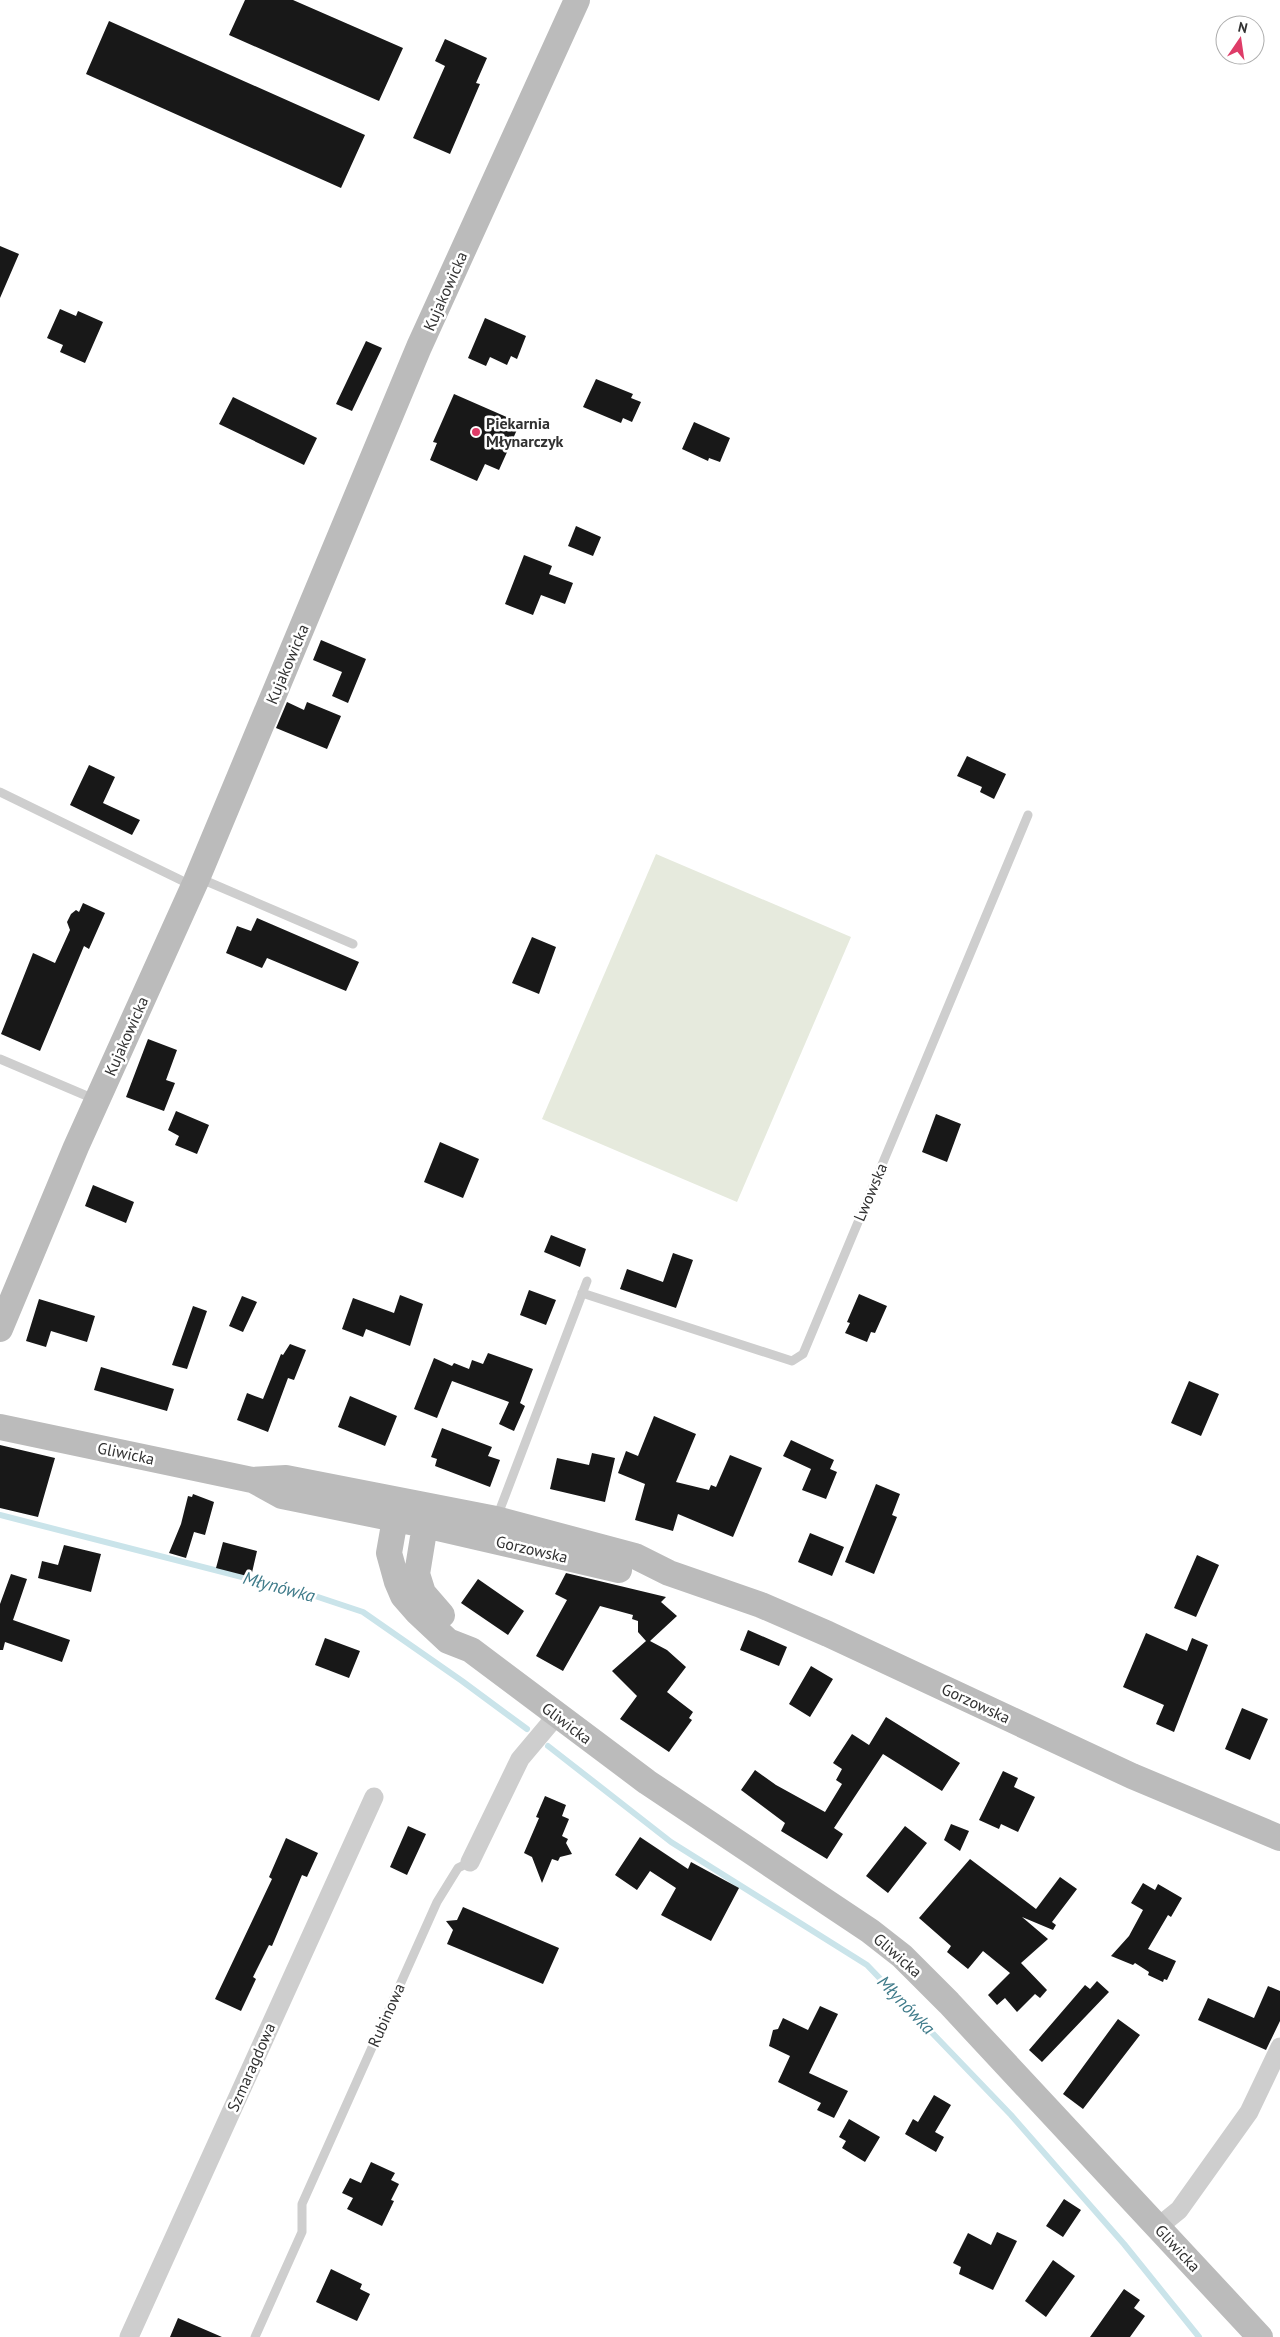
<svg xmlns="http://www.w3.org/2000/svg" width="1280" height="2337" font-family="'PT Sans',sans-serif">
	<rect width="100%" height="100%" fill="#fff"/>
	<!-- pitch -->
	<path fill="#e6eadd" d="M656 854 851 937 737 1202 542 1119Z"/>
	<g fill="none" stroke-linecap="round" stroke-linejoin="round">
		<!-- stream -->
		<path stroke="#cae4ea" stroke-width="6" d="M0 1515 312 1595 363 1612 462 1681 527 1729
			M548 1746 671 1842 867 1965 1011 2115 1124 2244 1199 2337"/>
	</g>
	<!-- building -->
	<path fill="#181818" d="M245 0H293L403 48 379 101 229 35Z
		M109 21 365 135 341 188 86 74Z
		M445 39 487 58 476 83 480 84 450 154 413 138 445 66 435 61Z
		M0 246 19 254 0 298Z
		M60 309 76 316 78 311 103 322 85 363 60 352 63 345 47 338Z
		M485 318 526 336 517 359 511 356 507 365 490 357 486 366 468 358Z
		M366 341 382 348 352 411 336 404Z
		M596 379 633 394 631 398 641 402 632 422 623 418 621 423 583 407Z
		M454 394 520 423 499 470 485 464 477 481 430 460 437 443 433 442Z
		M233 397 317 438 304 465 219 424Z
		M694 422 730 438 720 462 709 458 708 461 682 449Z
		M576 526 601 537 593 556 568 546Z
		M524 555 552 566 549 574 573 583 565 604 541 595 533 615 505 604Z
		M321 640 366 659 348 703 332 696 342 672 313 660Z
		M287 702 304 710 307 702 341 716 327 749 276 728Z
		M967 756 1006 774 994 799 980 792 982 787 957 776Z
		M89 765 115 777 103 803 140 820 132 835 70 805Z
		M83 903 105 913 89 949 84 946 40 1051 1 1034 33 953 55 963 70 930 67 922 71 914 76 910 79 912Z
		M257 918 359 962 346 991 267 958 262 968 226 953 237 926 251 931Z
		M532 937 556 947 539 994 512 983Z
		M148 1039 177 1050 166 1080 175 1083 164 1111 126 1097Z
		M176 1111 209 1125 197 1154 175 1145 179 1136 168 1130Z
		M936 1114 961 1124 947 1162 922 1152Z
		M440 1142 479 1159 463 1198 424 1182Z
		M93 1185 134 1202 126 1223 85 1206Z
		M551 1235 586 1249 580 1267 544 1252Z
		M673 1253 693 1260 676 1308 620 1289 627 1269 663 1282Z
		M529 1290 556 1300 546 1325 520 1315Z
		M859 1294 887 1306 875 1333 871 1332 867 1342 845 1333 850 1323 847 1322Z
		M400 1295 423 1304 410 1346 366 1329 363 1337 342 1329 353 1298 394 1313Z
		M242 1296 257 1302 243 1332 229 1326Z
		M39 1299 95 1316 87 1342 51 1331 46 1347 26 1341Z
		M193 1306 207 1311 187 1369 172 1365Z
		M290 1344 306 1350 294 1380 288 1378 268 1432 237 1420 247 1393 263 1399 281 1354 283 1355Z
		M488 1353 533 1369 520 1403 525 1406 514 1431 499 1424 509 1402 452 1381 437 1418 414 1409 434 1358 452 1366 454 1363 469 1369 472 1360 483 1364Z
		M101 1367 174 1389 167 1411 94 1390Z
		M1189 1381 1219 1394 1201 1436 1171 1423Z
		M350 1396 397 1416 385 1446 338 1427Z
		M654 1416 696 1434 676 1482 709 1490 711 1485 716 1487 730 1455 762 1468 733 1537 678 1514 673 1531 635 1520 645 1484 618 1473 626 1451 638 1456Z
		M442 1428 492 1447 488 1456 500 1460 490 1487 435 1466 437 1459 431 1457Z
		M791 1440 834 1460 830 1469 837 1472 826 1499 802 1490 811 1469 783 1456Z
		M0 1445 55 1458 38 1517 0 1508Z
		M592 1453 615 1458 605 1502 550 1489 557 1458 589 1465Z
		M876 1484 900 1494 892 1515 897 1517 874 1574 845 1562Z
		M193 1494 214 1502 205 1535 194 1532 186 1558 169 1553 181 1524 188 1496 192 1497Z
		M810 1533 844 1547 832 1576 798 1562Z
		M223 1542 257 1551 251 1577 216 1568Z
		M64 1545 101 1554 91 1592 38 1578 42 1561 58 1565Z
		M1197 1555 1219 1565 1196 1617 1174 1608Z
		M566 1573 666 1597 661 1602 677 1616 650 1641 667 1650 686 1667 667 1692 693 1712 689 1718 692 1720 669 1752 620 1719 637 1696 612 1671 646 1641 638 1632V1621L632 1619 633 1615 600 1606 563 1671 536 1656 567 1600 555 1594Z
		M11 1574 27 1579 13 1620 70 1640 62 1662 5 1642 3 1650H0V1604Z
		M478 1579 524 1611 508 1635 461 1603Z
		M748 1630 787 1647 779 1666 740 1650Z
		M1146 1633 1187 1651 1192 1638 1208 1645 1174 1732 1156 1724 1164 1705 1123 1687Z
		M325 1638 360 1651 349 1678 315 1665Z
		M811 1666 833 1679 810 1717 789 1704Z
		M1242 1708 1268 1719 1250 1760 1225 1749Z
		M886 1717 960 1763 942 1791 883 1754 834 1828 843 1834 827 1859 781 1831 785 1823 741 1790 755 1770 776 1785 825 1812 842 1784 836 1780 842 1769 833 1763 852 1734 869 1745Z
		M1003 1771 1018 1778 1014 1787 1035 1797 1018 1832 1001 1824 999 1829 979 1820Z
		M545 1796 566 1805 562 1816 569 1819 562 1836 568 1839 566 1843 572 1854 560 1857 558 1861 552 1859 542 1883 532 1857 524 1853 539 1818 536 1817Z
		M951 1824 969 1831 960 1851 944 1840Z
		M408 1826 426 1834 407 1875 390 1867Z
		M905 1826 927 1843 888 1893 866 1876Z
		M640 1837 688 1869 691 1862 739 1888 711 1941 661 1915 676 1888 650 1871 637 1890 615 1875Z
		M286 1838 318 1853 307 1877 302 1875 272 1946 269 1945 253 1977 256 1979 241 2011 215 1999 272 1879 269 1877Z
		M970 1859 1036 1909 1060 1877 1077 1889 1052 1922 1056 1925 1053 1930 1022 1917 1048 1939 1021 1963 1047 1990 1040 1998 1035 1994 1017 2012 1005 1998 997 2005 988 1995 1010 1973 983 1951 968 1969 947 1952 951 1946 919 1918Z
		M1143 1883 1155 1890 1158 1884 1182 1898 1171 1917 1168 1915 1148 1949 1176 1961 1167 1980 1164 1979 1163 1982 1148 1975 1149 1972 1135 1963 1133 1965 1111 1956 1129 1936 1143 1910 1131 1903Z
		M463 1907 559 1948 543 1984 447 1944 453 1930 446 1921 457 1920Z
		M1097 1981 1109 1992 1042 2062 1029 2050 1085 1985 1090 1989Z
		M1268 1986 1280 1991V2021L1266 2050 1198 2020 1208 1998 1254 2018Z
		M820 2006 838 2014 809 2073 848 2091 834 2118 817 2110 821 2103 778 2082 790 2056 769 2046 773 2030 778 2029 783 2018 808 2030Z
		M1118 2019 1140 2035 1083 2109 1063 2094Z
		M934 2095 951 2105 935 2132 944 2137 936 2152 905 2134 913 2119 918 2122Z
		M849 2119 880 2137 865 2162 842 2148 846 2141 839 2137Z
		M371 2162 395 2173 391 2180 399 2184 391 2200 394 2201 382 2226 347 2209 353 2198 342 2193 350 2178 361 2183Z
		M1064 2199 1081 2210 1063 2237 1046 2226Z
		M997 2232 1017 2241 993 2290 959 2274 961 2267 953 2263 968 2233 991 2245Z
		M1053 2260 1075 2276 1046 2317 1025 2301Z
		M331 2269 362 2284 360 2289 370 2294 357 2321 316 2302Z
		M1124 2289 1140 2300 1134 2308 1145 2316 1130 2337H1090Z
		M178 2318 222 2337H170Z"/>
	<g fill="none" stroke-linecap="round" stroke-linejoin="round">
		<!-- lane -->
		<path stroke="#cecece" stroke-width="9" d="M0 792 191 885
			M199 878 353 944
			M0 1059 94 1099
			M582 1293 792 1361 803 1354 1028 815
			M497 1517 587 1281
			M255 2337 302 2232V2204L437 1902 458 1868 470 1862"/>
		<!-- street -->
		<path stroke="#cecece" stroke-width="19" d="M470 1862 520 1759 557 1715
			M1158 2227 1179 2210 1249 2112 1280 2047
			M129 2337 374 1797"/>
		<!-- secondary -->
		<path stroke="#bbb" stroke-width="26" d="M0 1329 76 1147 196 881 419 347 577 0
			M0 1427 252 1480 286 1478 496 1519 635 1556 669 1573 761 1605 828 1634 1132 1776 1280 1838
			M253 1480 282 1496 425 1525 619 1570
			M412 1503 395 1519 389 1553 397 1582 403 1596 417 1612 448 1641 471 1650 647 1782 870 1931 902 1956 949 2003 1260 2337
			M416 1510 425 1525 417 1574 423 1593 442 1615"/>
	</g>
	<!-- markers -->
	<circle fill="#de3c68" stroke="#fff" stroke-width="2" cx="476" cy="432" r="5"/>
	<g text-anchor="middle" stroke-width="5" stroke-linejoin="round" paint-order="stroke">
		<!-- street labels -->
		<g font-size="16" fill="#313131" stroke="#fff">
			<text transform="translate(445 291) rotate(-66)" y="6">Kujakowicka</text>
			<text transform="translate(287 664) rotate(-67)" y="6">Kujakowicka</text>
			<text transform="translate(126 1036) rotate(-66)" y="6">Kujakowicka</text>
			<text transform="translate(870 1192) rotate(-67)" y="6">Lwowska</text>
			<text transform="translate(126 1453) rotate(12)" y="6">Gliwicka</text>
			<text transform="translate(532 1549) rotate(13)" y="6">Gorzowska</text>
			<text transform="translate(976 1703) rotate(25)" y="6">Gorzowska</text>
			<text transform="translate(567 1723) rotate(37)" y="6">Gliwicka</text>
			<text transform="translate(898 1955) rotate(41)" y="6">Gliwicka</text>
			<text transform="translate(386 2015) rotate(-66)" y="6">Rubinowa</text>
			<text transform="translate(251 2067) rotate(-66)" y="6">Szmaragdowa</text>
			<text transform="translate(1178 2248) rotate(47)" y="6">Gliwicka</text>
		</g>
		<!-- poi labels -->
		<g font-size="16" font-weight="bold" fill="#313131" stroke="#fff" text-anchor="start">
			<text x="486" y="429">Piekarnia<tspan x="486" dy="18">Młynarczyk</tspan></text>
		</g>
		<!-- water labels -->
		<g font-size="18" font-style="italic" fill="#3f7b8a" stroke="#fff">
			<text transform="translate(279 1587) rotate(15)" y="6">Młynówka</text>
			<text transform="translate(906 2005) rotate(46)" y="6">Młynówka</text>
		</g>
	</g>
	<!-- north arrow -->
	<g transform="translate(1240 40) rotate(13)"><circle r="24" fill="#ffffff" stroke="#adadad"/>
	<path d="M0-4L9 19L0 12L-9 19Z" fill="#de3c68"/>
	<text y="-8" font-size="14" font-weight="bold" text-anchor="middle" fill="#313131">N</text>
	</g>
</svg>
